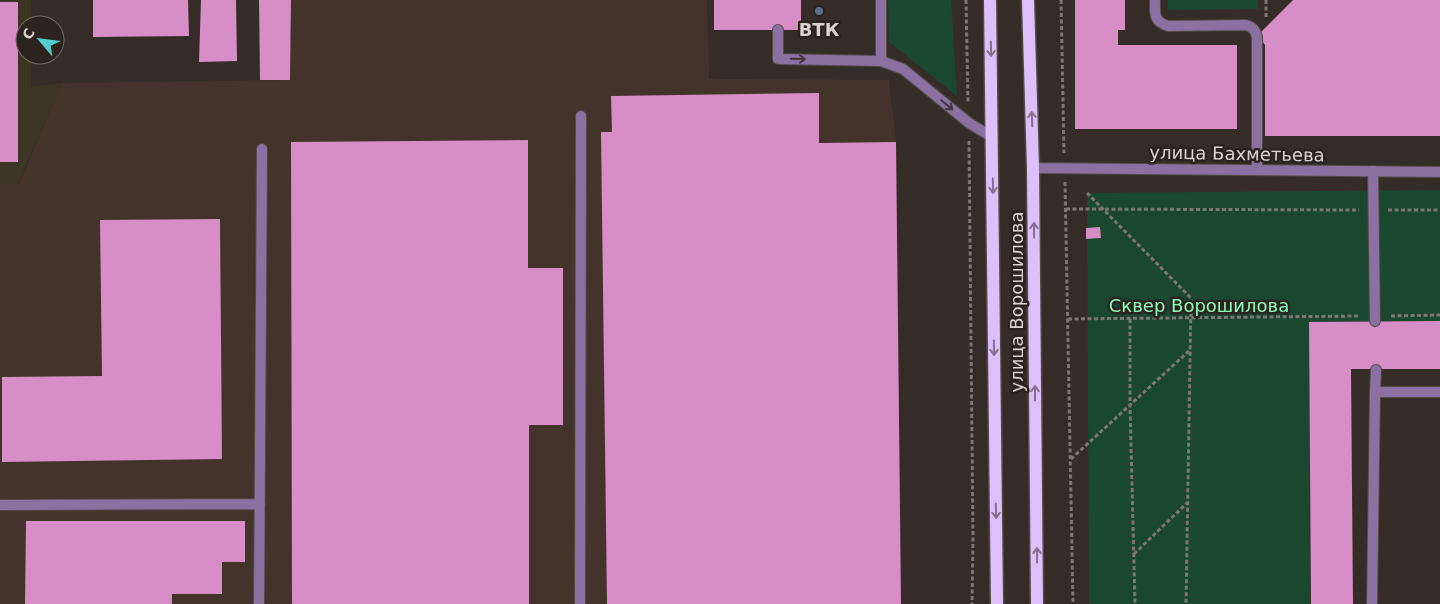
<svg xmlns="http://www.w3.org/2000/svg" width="1440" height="604" font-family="'DejaVu Sans',sans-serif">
	<rect width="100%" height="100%" fill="#362c27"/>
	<!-- commercial -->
	<path fill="#3d3524" d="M0 0H31V25H25V55H31V87L62 83 18 184H0Z"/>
	<!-- built -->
	<path fill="#43332b" d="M291 0H707L709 79 889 80 896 142 901 604H0V184H19L62 83 290 80Z"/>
	<!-- green -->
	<path fill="#19482f" d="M888 0H951L957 96 889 42Z
		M1168 0H1258V9L1168 10Z
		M1440 190V321L1309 322 1310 604H1089L1087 193Z"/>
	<!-- building -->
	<path fill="#d78ec6" d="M93 0H188L189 36 93 37Z
		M201 0H236L237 61 199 62Z
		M259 0H291L290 80H260Z
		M714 0H801V30H714Z
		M1075 0H1125V30H1118V45H1237V129H1075Z
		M1293 0H1440V136H1265V45L1258 35Z
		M0 2H18V162H0Z
		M819 93V143L896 142 901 604H607L601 132H612L611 96Z
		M528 140V268H563V425H529V604H292L291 142Z
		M220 219 222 459 2 462V377L102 376 100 220Z
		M1100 227 1101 238 1086 239V228Z
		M1440 321V369H1351L1353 604H1311L1309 322Z
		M26 521H245V562H222V594H172V604H25Z"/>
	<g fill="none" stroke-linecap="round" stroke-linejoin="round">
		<defs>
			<path id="service" d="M881 0V61
				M1155 0C1155 14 1153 21 1168 26L1246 25C1253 27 1255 30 1257 37V170
				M778 30V59L881 61 903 69 969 123 992 137
				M1373 171 1375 321
				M1375 392 1376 370
				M0 505 260 504
				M259 604 262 149
				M580 604 581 116
				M1372 604 1375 392H1440"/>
			<path id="minor" d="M1033 168 1440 172"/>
			<path id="primary" d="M990 0 997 604
				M1028 0 1033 168 1037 604"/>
		</defs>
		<!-- service casing -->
		<use href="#service" stroke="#544a45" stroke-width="12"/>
		<!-- minor casing -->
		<use href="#minor" stroke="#544a45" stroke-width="12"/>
		<!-- primary casing -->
		<use href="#primary" stroke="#544a45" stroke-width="15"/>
		<!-- path -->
		<path stroke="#7f7672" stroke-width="3" stroke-dasharray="4 2.5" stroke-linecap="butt" d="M966 0 968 102
			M1061 0 1064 153
			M1266 0V18
			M969 141 973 539 972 604
			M1065 182 1073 604
			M1087 193 1191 298 1186 604
			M1066 209 1359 210
			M1388 210H1440
			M1391 316 1440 315
			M1068 319 1359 316
			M1130 319V405L1135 604
			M1071 459 1190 350
			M1134 554 1187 503"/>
		<!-- service -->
		<use href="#service" stroke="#8a71a2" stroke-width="10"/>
		<!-- minor -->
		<use href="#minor" stroke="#8a71a2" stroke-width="10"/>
		<!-- primary -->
		<use href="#primary" stroke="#ddbffb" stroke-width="12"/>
	</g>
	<!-- one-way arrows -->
	<defs><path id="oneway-shaft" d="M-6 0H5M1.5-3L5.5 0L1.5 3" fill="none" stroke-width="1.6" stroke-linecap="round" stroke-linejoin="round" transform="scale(1.25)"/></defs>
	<g stroke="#84708c">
		<use href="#oneway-shaft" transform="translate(991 49) rotate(89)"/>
		<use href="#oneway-shaft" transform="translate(1032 119) rotate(-92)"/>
		<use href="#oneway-shaft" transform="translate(993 186) rotate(89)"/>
		<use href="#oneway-shaft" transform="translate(1034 230) rotate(-90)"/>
		<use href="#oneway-shaft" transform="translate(994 348) rotate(89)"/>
		<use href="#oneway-shaft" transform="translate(1035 393) rotate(-90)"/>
		<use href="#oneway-shaft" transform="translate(996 511) rotate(89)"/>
		<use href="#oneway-shaft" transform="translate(1037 555) rotate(-90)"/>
	</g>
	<g stroke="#44363f">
		<use href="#oneway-shaft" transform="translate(798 59) rotate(1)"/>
		<use href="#oneway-shaft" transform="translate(947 105) rotate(40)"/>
	</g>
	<!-- markers -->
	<circle fill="#5c6f8a" stroke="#2c221e" stroke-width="2" cx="819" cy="11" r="5"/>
	<g text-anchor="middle" stroke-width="5" stroke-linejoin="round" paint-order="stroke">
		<!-- poi labels -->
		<g font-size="18" font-weight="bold" fill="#dad3d0" stroke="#2c221e">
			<text x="819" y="36">ВТК</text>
		</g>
		<!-- street labels -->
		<g font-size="18" fill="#dad3d0" stroke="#2c221e">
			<text transform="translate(1237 154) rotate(1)" y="6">улица Бахметьева</text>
			<text transform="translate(1017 302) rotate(-90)" y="6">улица Ворошилова</text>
		</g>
		<!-- park labels -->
		<g font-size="18" fill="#88feba" stroke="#2c221e">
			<text x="1199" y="312">Сквер Ворошилова</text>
		</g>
	</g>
	<!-- north arrow -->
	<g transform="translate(40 40) rotate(298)"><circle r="24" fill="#2c221e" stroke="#726965"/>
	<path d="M0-4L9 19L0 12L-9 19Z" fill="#52cdcc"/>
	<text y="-8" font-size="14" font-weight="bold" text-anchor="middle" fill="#dad3d0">С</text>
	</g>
</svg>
